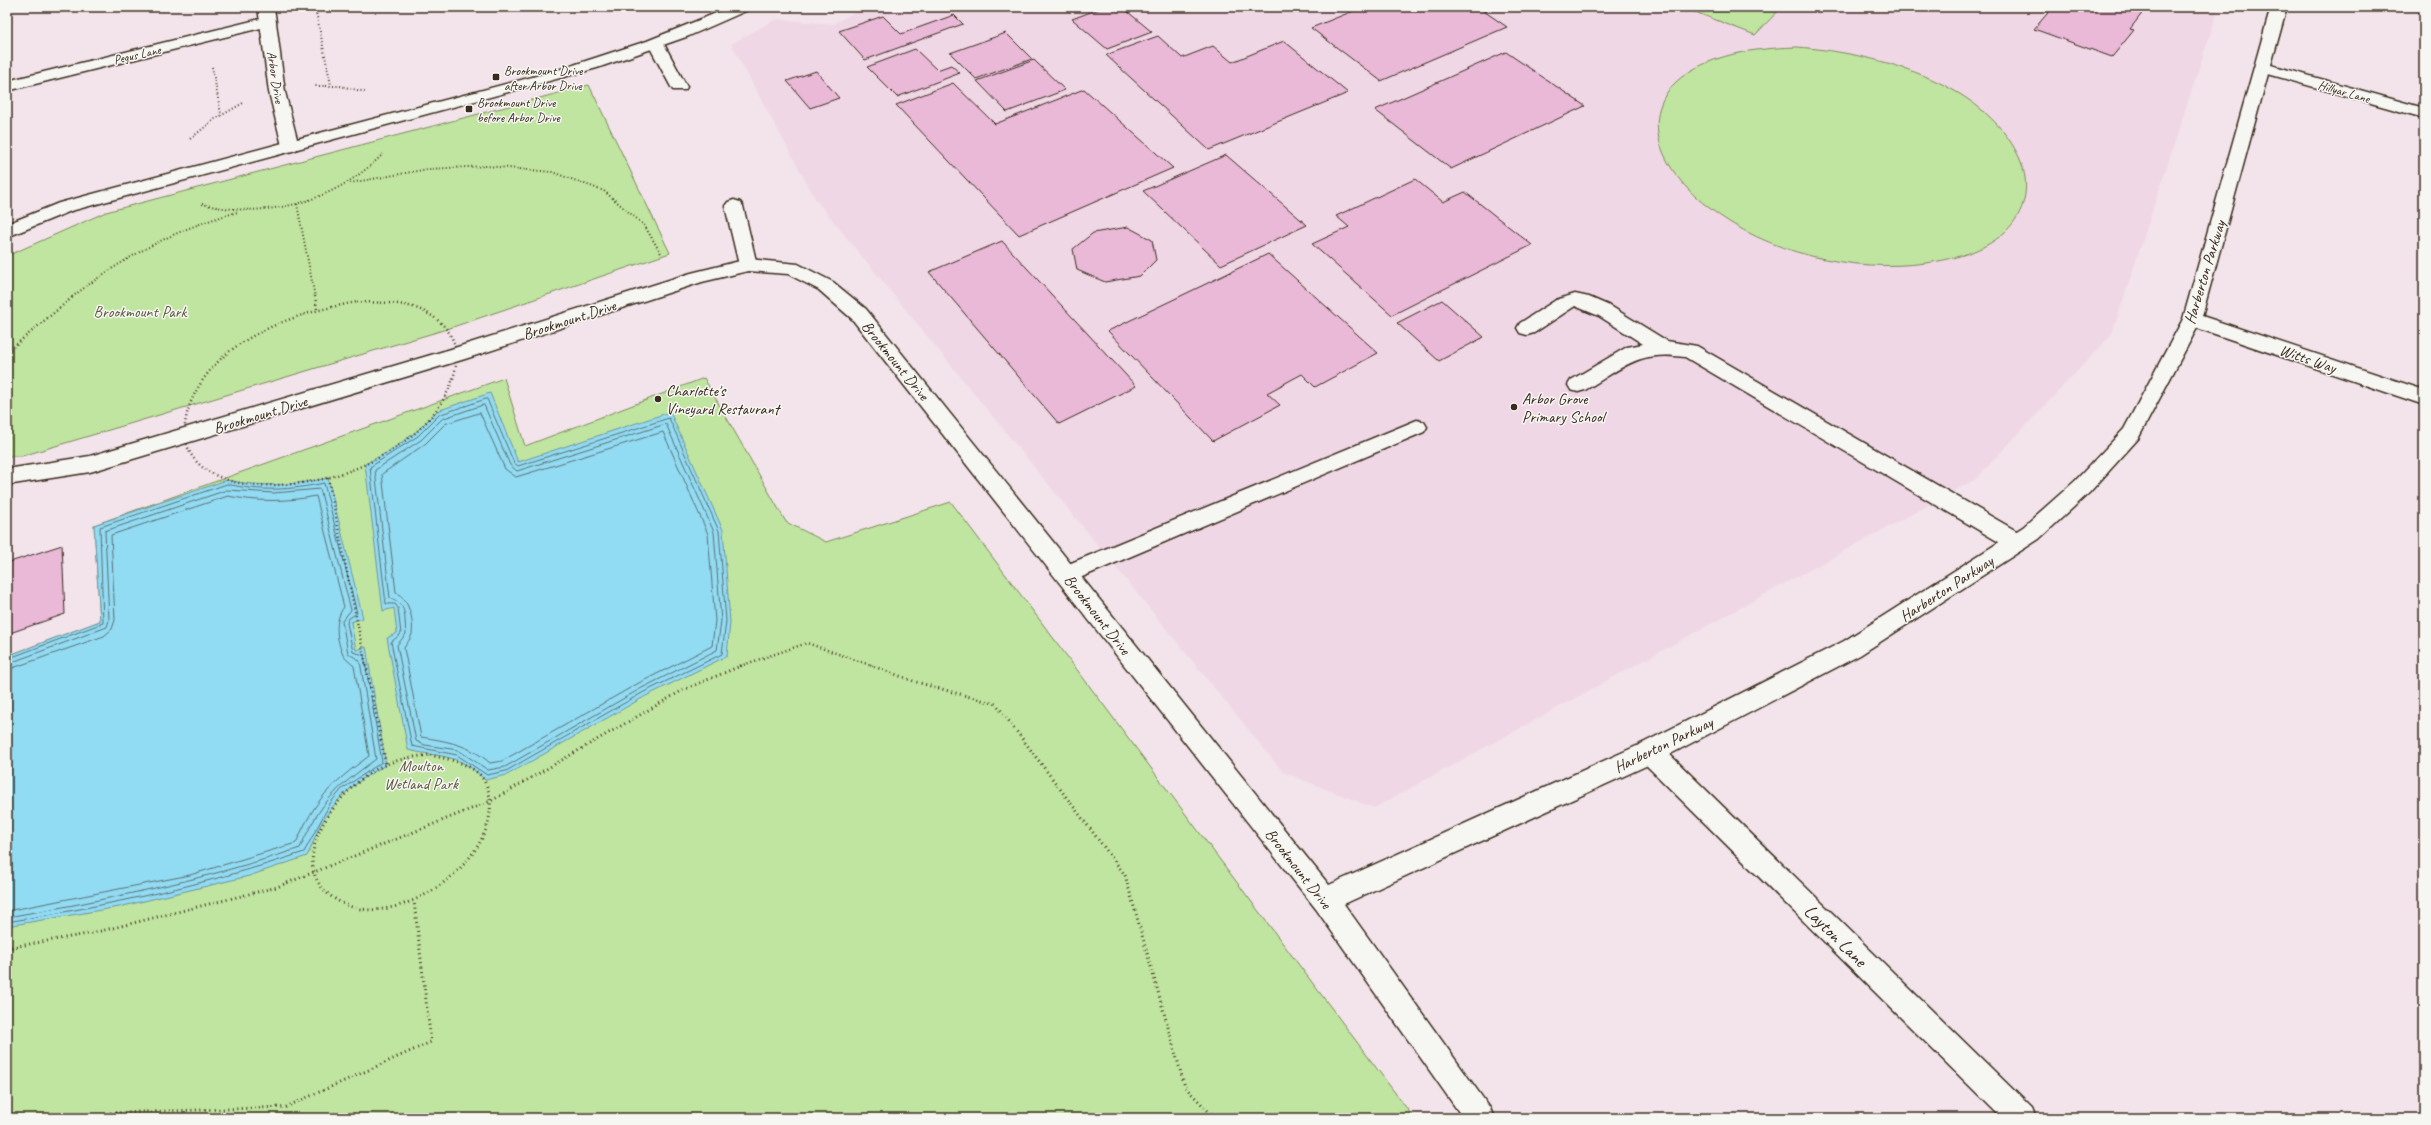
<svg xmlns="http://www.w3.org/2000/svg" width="2431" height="1125" font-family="Caveat,sans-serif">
	<rect width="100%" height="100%" fill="#f2e4ea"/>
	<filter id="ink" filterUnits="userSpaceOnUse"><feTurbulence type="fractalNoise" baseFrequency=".025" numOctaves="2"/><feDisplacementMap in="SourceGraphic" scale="8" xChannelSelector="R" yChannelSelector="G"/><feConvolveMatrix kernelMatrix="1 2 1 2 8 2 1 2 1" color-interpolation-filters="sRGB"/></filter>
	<g filter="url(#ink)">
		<!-- built -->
		<path fill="#f0d7e5" d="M864 7H2219L2112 334 1976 479 1374 808 1283 772 816 200 731 44 776 19 833 24Z"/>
		<!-- green -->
		<path fill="#c0e5a0" stroke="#7e885f" d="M1682 7H1782L1755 35Z
			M1797 47C1873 53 1983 80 2019 157 2029 179 2028 203 2013 223 1994 249 1956 259 1926 263 1853 273 1766 253 1708 207 1649 162 1630 90 1714 60 1741 50 1769 48 1797 47Z
			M589 85 670 253 447 329 22 456H7V256L106 212Z
			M504 378 525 446 704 378 786 522 826 542 951 502 1414 1118H7V656L100 621 94 525Z"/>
		<!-- water -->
		<path fill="#91dbf3" stroke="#6f949e" d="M490 393 518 462 670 412 723 530 730 622 727 656 644 697 507 775 485 780C459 753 442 758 408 750L387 638 397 633 394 608 383 611 365 464 390 451 416 432 437 411Z
			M328 478 363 618 351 622 356 650 366 647 386 765C357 780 333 800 318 830 314 839 312 847 307 856L249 876 119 907 7 926V656L100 621 94 525 227 480C261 488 294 485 328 478Z"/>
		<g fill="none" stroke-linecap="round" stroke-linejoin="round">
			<!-- shore -->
			<path stroke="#5d7173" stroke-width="1" d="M487 399 514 463 518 466 669 418 719 531 726 621 722 654 642 693 506 771 487 775 457 755 412 746 391 642 401 634 398 608 395 604H386L370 467 418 436 439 415Z
				M484 405 510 465 517 471 666 424 714 532 721 621 717 650 640 689 505 767 488 770 458 750 425 745 416 741 397 645 406 634C404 617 408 604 390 598L375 470 421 440 442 419Z
				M480 413 505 469 516 477 663 432 708 534 715 621 712 646 637 684 502 761 490 763C470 745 447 741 421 737L404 648C406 644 411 639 412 634 414 619 409 600 396 592L382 474 425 444 445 424Z
				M7 659 103 623 100 527 227 484C260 492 291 490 324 483L357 613 348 619 347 623 353 652 364 655 382 762 342 789 331 802 304 852C207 885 108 905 7 922
				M7 664 107 627 109 620 105 531 227 490 274 493 320 489 351 610 342 621 348 653 360 661 376 759C335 789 321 801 300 848 204 880 106 900 7 917
				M7 670 104 636 112 629 115 620 111 535 228 496C257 502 287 502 316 496L344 607C334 620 336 639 343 655 345 659 351 663 354 666L369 756C330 785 316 798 296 843L190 875 7 911"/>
		</g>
		<!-- building -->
		<path fill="#eab9d8" stroke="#3b2a1e" d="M1104 7H1122L1152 32 1107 49 1072 19Z
			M1363 7H1478L1507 27 1381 81 1311 28Z
			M2053 7H2147L2130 29 2134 30 2112 57 2034 29Z
			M954 15 963 24 865 60 839 31 883 16 901 34Z
			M1006 33 1032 59 976 79 950 53Z
			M1158 36 1182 58 1213 46 1232 62 1284 41 1348 93 1209 150 1106 55Z
			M915 49 937 70 951 65 960 73 897 97 867 67Z
			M1506 52 1585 106 1451 169 1375 110Z
			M1034 60 1065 90 1007 112 977 81Z
			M816 71 839 98 810 108 787 81Z
			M953 83 995 124 1084 89 1173 168 1019 235 896 105Z
			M1226 155 1307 225 1221 265 1143 191Z
			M1415 179 1443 202 1465 192 1532 245 1392 315 1312 244 1349 227 1336 216Z
			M1128 227 1152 240 1156 260 1140 276 1105 282 1077 270 1073 249 1093 233Z
			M1002 241 1136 386 1059 424 929 272Z
			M1268 254 1378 353 1315 387 1302 374 1267 393 1280 405 1213 441 1108 331Z
			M1442 300 1484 337 1439 361 1397 323Z
			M62 545 65 614 7 634V563Z"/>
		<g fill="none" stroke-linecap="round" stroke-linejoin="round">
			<defs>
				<path id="service" d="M656 39 664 44 687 87 685 90H673L671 87 648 44Z
					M734 200 740 202 743 206 757 265 754 269 748 271 742 269 739 265 725 206 728 202Z
					M1575 294 1589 297 1612 307 1667 341 1697 346 2025 536 2028 542 2025 548 2017 551 2009 548 1685 357C1638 350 1624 367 1585 390L1578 392 1571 390 1568 385 1571 380 1627 347 1643 344 1599 316 1575 306 1534 333 1527 335 1520 333 1517 328 1520 323 1556 300Z
					M1417 420 1424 422 1427 427 1424 432 1075 580 1067 583 1059 580 1056 574 1059 568Z
					M1650 741 1659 744 2032 1108 2036 1118H2002L1641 760 1638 752 1641 744Z"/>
				<path id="minor" d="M2271 7H2287L2271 65 2424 108V118L2268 74 2202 316 2424 390V405L2197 328 2138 439 2089 493 2039 539 1860 655 1659 760 1344 904 1490 1108 1494 1118H1463L1316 909 852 319 819 290 788 274 748 271 702 282 465 359 90 472 7 485V469L90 456 451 349 691 273 748 259 798 264 833 282 866 309 1329 885 1641 744 1844 641 2023 527 2075 481 2124 429 2183 319Z
					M268 17 273 19 276 22 273 25 7 91V81Z
					M290 141 296 142 298 146 296 150 71 211 7 237V224L59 203Z"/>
				<path id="tertiary" d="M258 7H274L285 92 297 139 555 71 647 41 731 7H751L748 10 689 36 597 68 290 151 284 150 282 146 269 92Z"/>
			</defs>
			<!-- service casing -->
			<use href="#service" stroke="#3b2a1e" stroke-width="3"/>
			<!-- minor casing -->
			<use href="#minor" stroke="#3b2a1e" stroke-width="3"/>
			<!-- tertiary casing -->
			<use href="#tertiary" stroke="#3b2a1e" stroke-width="3"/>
			<!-- path-far2 -->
			<path stroke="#3b2a1e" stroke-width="2" stroke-dasharray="1 2.5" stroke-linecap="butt" d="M315 7 331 85
				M212 67 221 114
				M312 86H340L366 92
				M190 139 215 119 243 103
				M350 183 428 169 487 166 552 172 604 191 644 225 662 255
				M202 204C268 220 335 202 383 154
				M297 204 315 297
				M72 297C123 258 176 228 238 212"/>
			<!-- path-far1 -->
			<path stroke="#3b2a1e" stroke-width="2.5" stroke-dasharray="1 3" stroke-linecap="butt" d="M315 296 317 309
				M357 302C379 303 404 301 425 312 481 341 452 401 415 433 377 465 328 483 279 485 260 486 239 485 222 478 156 453 190 382 230 351 267 323 312 310 357 302Z
				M7 352 74 296
				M7 434 10 441
				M328 478 366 666
				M740 666 807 643 873 666"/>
			<!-- path -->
			<path stroke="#3b2a1e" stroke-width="3" stroke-dasharray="1 3.5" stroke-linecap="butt" d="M366 665 386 765
				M870 665 916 682 996 704 1125 875 1185 1087 1215 1118
				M430 755C447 759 463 761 478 773 485 779 489 790 490 799 497 862 398 932 342 903 279 871 330 800 370 773 387 761 409 757 430 755Z
				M7 948 93 933 277 887 491 801 683 690 743 665
				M103 1118 110 1113 286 1107 431 1042 414 901"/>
			<!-- service -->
			<use href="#service" fill="#f6f6f2" fill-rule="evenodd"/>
			<!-- minor -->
			<use href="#minor" fill="#f6f6f2" fill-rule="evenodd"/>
			<!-- tertiary -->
			<use href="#tertiary" fill="#f6f6f2" fill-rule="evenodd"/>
		</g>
	</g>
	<!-- markers -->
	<g fill="#3b2a1e" stroke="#f6f6f2" stroke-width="1.5">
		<rect x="492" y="73" width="8" height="8" rx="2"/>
		<rect x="465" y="105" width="8" height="8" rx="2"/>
		<circle cx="658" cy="399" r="4"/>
		<circle cx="1514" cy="407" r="4"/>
	</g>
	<g text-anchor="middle" stroke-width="3" stroke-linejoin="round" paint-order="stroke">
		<!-- far-street labels -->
		<g font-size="13" fill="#3b2a1e" stroke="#f6f6f2">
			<text transform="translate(137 54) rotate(-13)" y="5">Pegus Lane</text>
			<text transform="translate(276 77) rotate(81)" y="5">Arbor Drive</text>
			<text transform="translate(2344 91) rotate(16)" y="5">Hillyar Lane</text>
		</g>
		<!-- far-poi labels -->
		<g font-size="13" fill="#3b2a1e" stroke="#f6f6f2" text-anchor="start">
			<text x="504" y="75">Brookmount Drive<tspan x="504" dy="15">after Arbor Drive</tspan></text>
			<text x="477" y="107">Brookmount Drive<tspan x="477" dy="15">before Arbor Drive</tspan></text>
		</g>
		<!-- street labels -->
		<g font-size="16" fill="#3b2a1e" stroke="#f6f6f2">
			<text transform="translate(2204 272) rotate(-73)" y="6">Harberton Parkway</text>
			<text transform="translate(569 319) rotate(-18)" y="6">Brookmount Drive</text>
			<text transform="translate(2308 358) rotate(19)" y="6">Witts Way</text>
			<text transform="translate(896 360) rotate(51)" y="6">Brookmount Drive</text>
			<text transform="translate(260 414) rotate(-17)" y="6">Brookmount Drive</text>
			<text transform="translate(1946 588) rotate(-33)" y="6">Harberton Parkway</text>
			<text transform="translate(1098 614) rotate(52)" y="6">Brookmount Drive</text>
			<text transform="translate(1663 744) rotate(-26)" y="6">Harberton Parkway</text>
			<text transform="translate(1299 868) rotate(52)" y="6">Brookmount Drive</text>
		</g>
		<!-- park labels -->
		<g font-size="16" fill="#5c593e" stroke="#f6f6f2">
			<text x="140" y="317">Brookmount Park</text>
			<text x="421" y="771">Moulton<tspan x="421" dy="18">Wetland Park</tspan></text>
		</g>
		<!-- poi labels -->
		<g font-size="16" fill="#3b2a1e" stroke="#f6f6f2" text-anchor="start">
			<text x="666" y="396">Charlotte's<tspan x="666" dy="18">Vineyard Restaurant</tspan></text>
			<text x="1522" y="404">Arbor Grove<tspan x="1522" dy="18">Primary School</tspan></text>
		</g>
		<!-- near-street labels -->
		<g font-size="19" fill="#3b2a1e" stroke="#f6f6f2">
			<text transform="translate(1836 935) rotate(45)" y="7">Layton Lane</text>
		</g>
	</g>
	<!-- margin -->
	<rect width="2431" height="1125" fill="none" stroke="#f6f6f2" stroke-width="24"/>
	<rect x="12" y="12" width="2407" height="1101" fill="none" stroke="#3b2a1e" stroke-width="1.5" filter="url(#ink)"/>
</svg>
